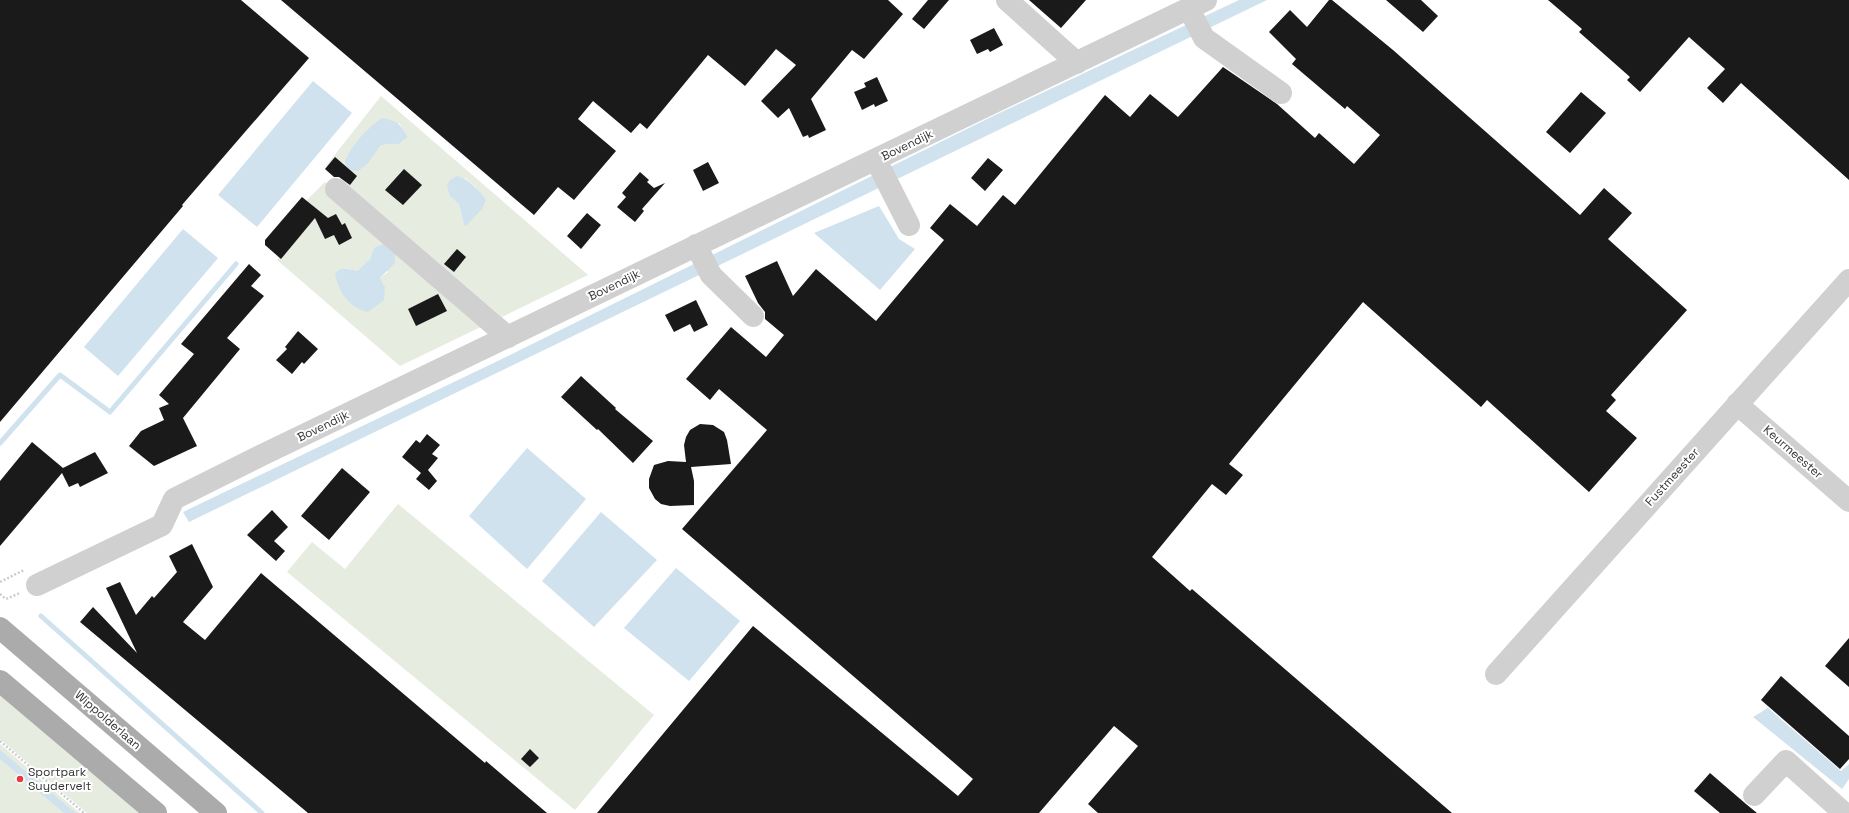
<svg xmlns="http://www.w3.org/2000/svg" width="1849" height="813" font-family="'Space Grotesk',sans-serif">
	<rect width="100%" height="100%" fill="#fff"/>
	<!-- green -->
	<path fill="#e6ecdf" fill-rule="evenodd" d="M381 96 588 275 502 317 326 166ZM399 123 408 137 399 144H386L380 146ZM465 178 477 188 464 225 459 204Z
		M325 182 489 323 400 366 277 260 314 217 307 200ZM374 251 388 272 380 278 385 287 344 268 357 271 370 259Z
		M398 504 654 715 575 810 287 572 312 542 345 569Z
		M0 695 140 813H87L0 739Z
		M0 744 80 813H0Z"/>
	<!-- water -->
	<path fill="#cfe2ee" d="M1239 0H1267L189 522 183 512 506 357 991 117Z
		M313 81 352 113 257 227 218 195Z
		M382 118C398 121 400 124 408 137L399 144H386L380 146 368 163 358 171 349 170 345 163C348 149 369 126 382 118Z
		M457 176C469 179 479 190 486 200L482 209 466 226 464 225 459 204 450 196 447 186 450 180Z
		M879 206 899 239 915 249 880 290 814 233Z
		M183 229 218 258 118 376 84 347Z
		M383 244 391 247 395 253V263L380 278 385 287 384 300 368 312C349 308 339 292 335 274 341 266 349 269 357 271L370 259 374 248Z
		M527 448 586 499 527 569 469 516Z
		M601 512 657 560 594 627 542 581Z
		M676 568 740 621 689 681 624 628Z
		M1768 708 1841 771 1849 764V779L1842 789 1753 717Z
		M0 750 76 813H64L0 759Z"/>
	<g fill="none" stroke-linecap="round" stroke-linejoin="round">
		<!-- stream -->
		<path stroke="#cfe2ee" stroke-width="5" d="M0 443 60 375 110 412 236 264
			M41 616 262 813"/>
	</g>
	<!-- building -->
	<path fill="#1a1a1a" d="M0 0H241L309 58 182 205 183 206 0 422Z
		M281 0H888L903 14 864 59 852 50 811 99 826 130 809 138 808 135 803 137 789 108 778 118 761 101 796 65 776 49 745 86 708 55 647 129 640 123 631 133 593 101 578 119 616 151 574 200 558 187 534 215Z
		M928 0H949L924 29 912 19Z
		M1029 0H1086L1061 28Z
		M1329 0H1332L1393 50 1580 215 1604 188 1632 213 1608 239 1687 310 1611 395 1616 400 1606 411 1637 438 1589 492 1487 400 1481 407 1363 302 1229 464 1243 475 1226 495 1212 484 1152 557 1190 591 1192 589 1452 813H1098L1088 804 1138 746 1114 726 1039 813H597L753 626 958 796 973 779 682 529 767 430 719 389 710 400 686 379 731 327 766 357 784 335 765 319V312L758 303 745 276 777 261 793 296 816 269 876 321 944 240 930 228 950 204 977 226 1003 195 1015 205 1105 95 1130 117 1150 94 1178 117 1223 67 1277 104 1315 138 1319 133 1354 164 1380 135 1347 106 1345 109 1292 64 1296 59 1269 32 1290 10 1307 27Z
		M1386 0H1421L1438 16 1423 32Z
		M1548 0H1849V180L1741 83 1723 103 1707 88 1725 69 1689 37 1640 92 1627 80 1630 77 1579 32 1582 29Z
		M994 28 1003 45 990 52 988 49 977 54 970 40Z
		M877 77 888 101 875 107 874 104 862 110 854 92 866 87 864 83Z
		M1581 92 1606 113 1570 153 1546 132Z
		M335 157 357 176 350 185 339 177H334L325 169Z
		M988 158 1003 170 985 191 971 178Z
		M708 162 719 183 703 191 693 170Z
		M404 169 422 185 403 205 385 190Z
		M640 172 649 180 647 182 654 188 665 183 642 209 644 211 635 222 617 207 626 197 622 193Z
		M302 197 328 218 336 214 342 225 345 223 352 238 339 245 334 235 325 239 315 218 281 259 265 245V240Z
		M587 213 601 225 581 249 567 236Z
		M457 249 466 257 454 272 444 264Z
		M249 264 261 275 251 286 264 296 227 338 240 349 183 418 197 446 154 466 129 446 141 431 164 420 159 408 169 404 159 395 194 354 181 344Z
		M438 294 447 311 416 326 408 309Z
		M696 300 708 325 694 332 690 324 674 332 665 315Z
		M298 331 318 349 304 364 302 362 292 374 276 360 287 349 285 347Z
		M581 376 616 408 615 409 653 441 633 463 598 429 597 430 561 397Z
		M700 424 713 425 724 432 727 440 731 464 691 467 694 481V505L670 506 661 504 655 499 649 488V479L654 465 668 461 686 462 684 445 686 437 690 430Z
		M427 434 440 445 432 454 438 458 428 470 437 481 429 490 416 479 421 473 402 457 416 440 420 443Z
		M32 442 63 468 95 452 108 473 80 487 78 483 69 487 62 473 0 546V481Z
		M342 468 370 492 329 540 301 516Z
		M272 510 288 527 274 541 285 551 276 561 247 535Z
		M192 544 213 587 183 622 205 640 261 573 485 763 486 761 547 813H308L80 622 93 607 137 653 106 588 120 582 136 615 152 596 154 598 177 572 169 556Z
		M1849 638V687L1825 666Z
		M1781 676 1849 736V759L1840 769 1761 700Z
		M530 749 539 758 530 767 521 759Z
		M1710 773 1746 804 1757 813H1720L1694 791Z"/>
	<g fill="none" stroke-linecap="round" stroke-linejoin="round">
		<!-- path -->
		<path stroke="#cdcdcd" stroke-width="2.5" stroke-dasharray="2 2" stroke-linecap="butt" d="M0 582 24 570
			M0 594 6 599 20 593
			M0 741 84 813"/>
		<!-- minor -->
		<path stroke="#d0d0d0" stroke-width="22" d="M1007 0 1077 63
			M1189 9 1204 38 1281 93
			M876 160 909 225
			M336 189 508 337
			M696 245 711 275 753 316
			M1737 404 1849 501
			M37 585 162 525 174 499 262 455 1206 0
			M1496 674 1849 280
			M1754 795 1786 761 1844 813"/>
		<!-- major -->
		<path stroke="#ababab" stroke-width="22" d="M0 628 216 813
			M0 681 156 813"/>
	</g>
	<!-- markers -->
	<circle fill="#e63946" stroke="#fff" stroke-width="1.5" cx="20" cy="779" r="4"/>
	<g text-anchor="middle" stroke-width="4" stroke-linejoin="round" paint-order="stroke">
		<!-- street labels -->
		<g font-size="12" fill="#333" stroke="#fff">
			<text transform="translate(907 145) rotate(-26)" y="4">Bovendijk</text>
			<text transform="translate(614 285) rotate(-26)" y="4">Bovendijk</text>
			<text transform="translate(323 426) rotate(-26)" y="4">Bovendijk</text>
			<text transform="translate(1793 452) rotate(41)" y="4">Keurmeester</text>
			<text transform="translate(1672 477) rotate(-48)" y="4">Fustmeester</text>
			<text transform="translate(108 720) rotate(41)" y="4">Wippolderlaan</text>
		</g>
		<!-- poi labels -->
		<g font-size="12" fill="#333" stroke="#fff" text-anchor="start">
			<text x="28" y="776">Sportpark<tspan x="28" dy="14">Suydervelt</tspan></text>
		</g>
	</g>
</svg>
